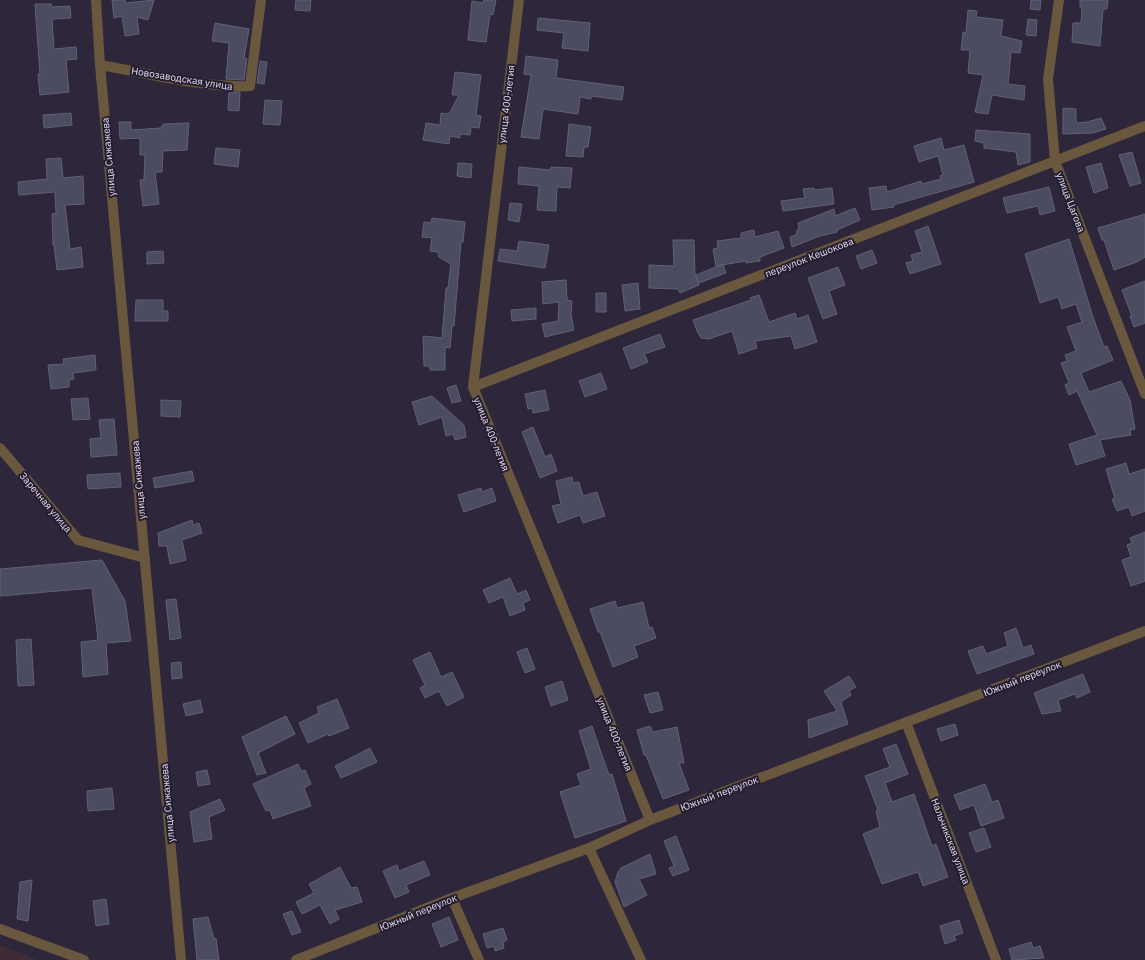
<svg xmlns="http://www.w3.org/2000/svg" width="1145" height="960" font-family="'IBM Plex Sans',sans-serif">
	<rect width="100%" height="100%" fill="#2e263a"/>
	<!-- industrial -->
	<path fill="#3d2c36" d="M0 945 39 960H0Z"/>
	<!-- building -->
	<path fill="#4b4b62" stroke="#616078" d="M112 0H125L126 3 154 0 148 20 137 17 139 34 125 36 122 16 114 18Z
		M296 0H311L310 11 295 10Z
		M484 0H496L493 15 490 14 486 42 468 40 472 1 483 3Z
		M1031 0H1041L1040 10 1030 9Z
		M1080 0H1108L1107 9H1103L1100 46 1072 42 1073 23H1081L1082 7H1080Z
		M35 4H51L52 7 70 6 71 18 52 19 54 49 76 47 77 59 66 60 69 92 40 95 38 74H40Z
		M968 10 977 11 976 17 1003 20 1001 36 1022 41 1020 53 1011 52 1008 84 1025 86 1024 100 992 95 988 114 975 112 983 75 968 73 970 50H961L963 32 966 33Z
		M538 18 590 23 588 51 562 48 564 33 537 30Z
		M1028 19 1037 20 1036 36 1026 35Z
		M215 23 249 29 244 58 247 59 244 80 226 79 229 43 212 41Z
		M526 56 558 60 556 78 624 87 622 100 591 96V99L580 97 578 114 543 109 539 139 521 137 531 75 524 74Z
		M260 61 267 62 264 84 257 83Z
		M455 72 481 75 476 115 481 116 479 128 471 127 470 135 460 134V138L450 136 449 144 423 140 426 123 440 125 441 113 449 114 459 95H452Z
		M229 92H240L239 111 228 110Z
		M265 100 282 101 280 125 263 124Z
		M1063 108 1076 109V123L1087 122 1101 118 1106 129 1093 133 1063 134Z
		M71 113 72 125 44 128 43 115Z
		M119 122H131V130L161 128 163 124 189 123 187 150 163 151 162 172H155L159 204 143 206 140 180H144L145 155H140V138L120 139Z
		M569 124 591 127 588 147H584L583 157 566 156Z
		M976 130 1030 134V162L1018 165 1016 152 984 148V143L975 141Z
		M941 138 944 150 964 145 974 182 893 205 894 207 872 210 869 188 886 186 887 192 921 181 922 184 941 179 940 176 943 175 938 156 919 162 914 146Z
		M216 148 240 150 238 167 214 164Z
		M1132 152 1141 183 1130 186 1119 155Z
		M61 158 63 178 83 176 84 204 65 205 70 249 81 247 83 267 57 270 54 245H53L52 214 56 213 55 192 19 195 18 182 47 179 46 159Z
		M458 163 472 164 471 178 457 176Z
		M1101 163 1108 188 1094 193 1086 167Z
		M519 167 551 170V167L572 168 570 188 557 187 556 211 537 210 539 186 518 184Z
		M1049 187 1055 211 1040 215 1038 206 1007 213 1003 198Z
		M814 188 815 190 832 188 834 204 783 211 781 201 805 198 803 189Z
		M510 203 522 204 519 222 508 220Z
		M855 208 860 220 837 230V232L820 236 792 247 790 237 796 235 797 230H799L798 223 834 209 835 216Z
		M1145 214V257L1137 262 1114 270 1104 240H1102L1098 228Z
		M432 218 465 222 463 242H461L454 326H452L450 348 445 347V370H430V366H424L423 336 442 338 446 288H448L451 264 439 257 438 252 430 251 432 238 422 237 424 222 431 223Z
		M928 226 941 264 910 274 906 263 913 261 911 255 922 252 915 231Z
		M754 230 755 237 778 231 784 248 760 257V261L746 263V261L716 266 713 249 718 248 717 241 741 238V233Z
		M1069 239 1093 317 1104 347 1107 346 1113 360 1081 373 1089 392 1121 381 1130 400 1135 429 1130 430 1131 435 1100 440 1105 456 1076 465 1069 444 1097 435 1077 391 1069 395 1065 385 1069 383 1061 363 1067 361 1065 355 1076 351 1067 327 1082 322 1076 304 1062 309 1058 297 1040 303 1025 254Z
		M673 240H694L695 275 699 285 680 293 678 289 649 288V265L674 266Z
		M519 241 549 245 545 268 498 261 500 249 517 251Z
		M872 250 877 263 861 269 856 256Z
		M163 251 164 263 147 264V252Z
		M723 264 726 273 699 283 696 275Z
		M838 267 845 285 829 291 837 314 823 319 808 278Z
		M566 280 567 300 572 301 571 314 574 330 545 337 542 324 558 321 559 302 543 304 542 282Z
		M1145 281V323L1134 327 1130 316H1132L1122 290Z
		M638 283 640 309 625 311 622 285Z
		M596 293H606V312H596Z
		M759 295 769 322 795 313 797 319 808 315 817 342 795 349 791 336 755 341 757 348 739 354 732 331 709 339 701 338 697 331 693 320 751 300 750 298Z
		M136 300H163V311H168V321H135Z
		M536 308V319L512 321 511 310Z
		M660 334 665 347 644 354 648 362 631 369 623 348Z
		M95 355 96 370 73 373 74 379 69 380V387L51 389 48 365 64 364 63 359Z
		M601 373 607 389 585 397 579 381Z
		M456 385 461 401 452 403 447 388Z
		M545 390 549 410 533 413 532 408 528 409 525 394Z
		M432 396 464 425 466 437 455 440 453 434 446 436 442 417 419 425 412 402Z
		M88 398 90 419 73 420 71 399Z
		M161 400 181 401 180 417 161 416Z
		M114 419 117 455 91 457 90 439 101 438 99 420Z
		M533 427 545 457 551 454 557 471 540 478 522 432Z
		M1126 463 1129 474 1145 469V511L1132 516 1129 507 1117 511 1112 499H1115L1106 469Z
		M192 471 194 481 155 488 153 478Z
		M120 473 121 487 88 489 87 475Z
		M572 477 573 483 579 482 583 496 597 492 605 516 583 523 580 515 558 523 552 506 561 504 556 481Z
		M481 488 482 492 492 488 496 501 464 512 458 495Z
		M192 520 193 525 199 523 202 533 182 540 186 560 170 564 167 546H159L158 533Z
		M1145 532V581L1131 586 1122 560 1131 557 1127 545 1132 543 1130 538Z
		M102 560 125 601 131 641 106 643 108 674 83 677 81 642 98 640 92 588 0 596V569Z
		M510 578 517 594 526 590 530 600 523 603 525 610 510 616 503 597 489 603 483 590Z
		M176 599 181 638 170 640 166 600Z
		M615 601 617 608 643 602 649 628 652 627 656 638 634 646 638 657 613 667 600 632H598L590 609Z
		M1016 628 1023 648 1031 645 1034 654 977 674 968 651 983 646 986 654 1008 646 1004 633Z
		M31 639 34 685 18 686 16 640Z
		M527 648 535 669 525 673 517 652Z
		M430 652 441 677 452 672 464 697 447 706 439 691 425 698 420 688 425 685 413 660Z
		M181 662 182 678 172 679 171 663Z
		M1083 674 1090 692 1077 698 1075 694 1058 700 1061 711 1042 714 1034 693Z
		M849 676 856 687 849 691 851 695 841 702 848 724 809 738 808 720 837 711 824 691Z
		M562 681 568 700 551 706 545 687Z
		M658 692 663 710 650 713 644 695Z
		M337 699 349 728 329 736 328 734 308 743 299 723 319 713 317 707Z
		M200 700 203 712 186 716 183 704Z
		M286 716 295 734 258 753 266 773 257 775 242 737Z
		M955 724 958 735 941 741 937 729Z
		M592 726 609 775 612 774 626 821 575 838 560 792 581 785 577 774 591 769 579 731Z
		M650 726 653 732 677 727 684 763H679L689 790 663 799 646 755H644L637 730Z
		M896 744 908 774 885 783 892 802 914 794 932 846 936 844 948 877 923 886 918 872 882 884 863 834 880 827 876 811 878 810 865 776 890 767 883 749Z
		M370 748 377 762 341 778 335 766Z
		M298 764 301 771 305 770 311 784 304 788 311 806 273 819 270 810 266 811 253 784Z
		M207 770 210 784 198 786 196 772Z
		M985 784 992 802 998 800 1004 818 981 826 974 805 960 810 954 795Z
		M112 788 114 809 88 811 87 791Z
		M220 799 225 810 209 817 212 839 194 842 190 812Z
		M984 828 991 847 976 852 969 833Z
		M676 836 689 870 673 876 669 868 674 866 664 841Z
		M650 854 656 874 639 879 647 895 624 907 615 882 618 872 621 868Z
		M424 861 430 875 406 885 409 892 395 898 383 871 397 865 399 871Z
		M340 867 351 888 357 887 362 902 335 910 339 919 330 924 320 905 302 914 296 902 314 893 309 884Z
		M32 880 28 921 17 919 20 882Z
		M106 899 109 924 96 926 93 901Z
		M292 911 301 932 292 935 283 914Z
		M208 917 214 939 216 938 219 960H197L193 919Z
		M449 917 458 940 441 947 432 924Z
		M959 920 963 933 954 936 956 940 945 944 940 926Z
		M503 928 507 940 503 942 504 948 495 951 494 946 487 948 483 934Z
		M1031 942 1033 948 1040 946 1044 958 1012 960 1009 949Z"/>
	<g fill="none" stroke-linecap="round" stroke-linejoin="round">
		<!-- street -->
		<path stroke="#69583e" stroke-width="10" d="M96 0 100 65 181 960
			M519 0 473 387 650 820
			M1059 0 1048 79 1055 161 1145 394
			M100 65C148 73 201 88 250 86L261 0
			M473 387 1145 126
			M0 448 78 540 145 558
			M906 722 996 960
			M589 848 641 960
			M452 898 479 960
			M0 929 84 960
			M296 960 452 898 589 848 650 820 1145 631"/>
	</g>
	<g text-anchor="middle" stroke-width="4" stroke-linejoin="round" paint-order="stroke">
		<!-- street labels -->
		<g font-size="10" fill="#e1dcea" stroke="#241c30">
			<text transform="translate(182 78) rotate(9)" y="4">Новозаводская улица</text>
			<text transform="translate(506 104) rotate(-83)" y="4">улица 400-летия</text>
			<text transform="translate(108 157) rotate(-95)" y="4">улица Сижажева</text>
			<text transform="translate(1071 202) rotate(69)" y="4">улица Цагова</text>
			<text transform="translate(809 257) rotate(-21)" y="4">переулок Кешокова</text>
			<text transform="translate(492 434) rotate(68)" y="4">улица 400-летия</text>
			<text transform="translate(138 480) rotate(-95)" y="4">улица Сижажева</text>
			<text transform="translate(46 502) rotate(50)" y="4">Заречная улица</text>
			<text transform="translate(1022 678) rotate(-21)" y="4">Южный переулок</text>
			<text transform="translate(615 734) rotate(68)" y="4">улица 400-летия</text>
			<text transform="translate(719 793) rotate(-21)" y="4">Южный переулок</text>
			<text transform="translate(167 803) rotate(-95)" y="4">улица Сижажева</text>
			<text transform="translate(951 841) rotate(69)" y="4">Нальчикская улица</text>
			<text transform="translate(418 912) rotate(-22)" y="4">Южный переулок</text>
		</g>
	</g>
</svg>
